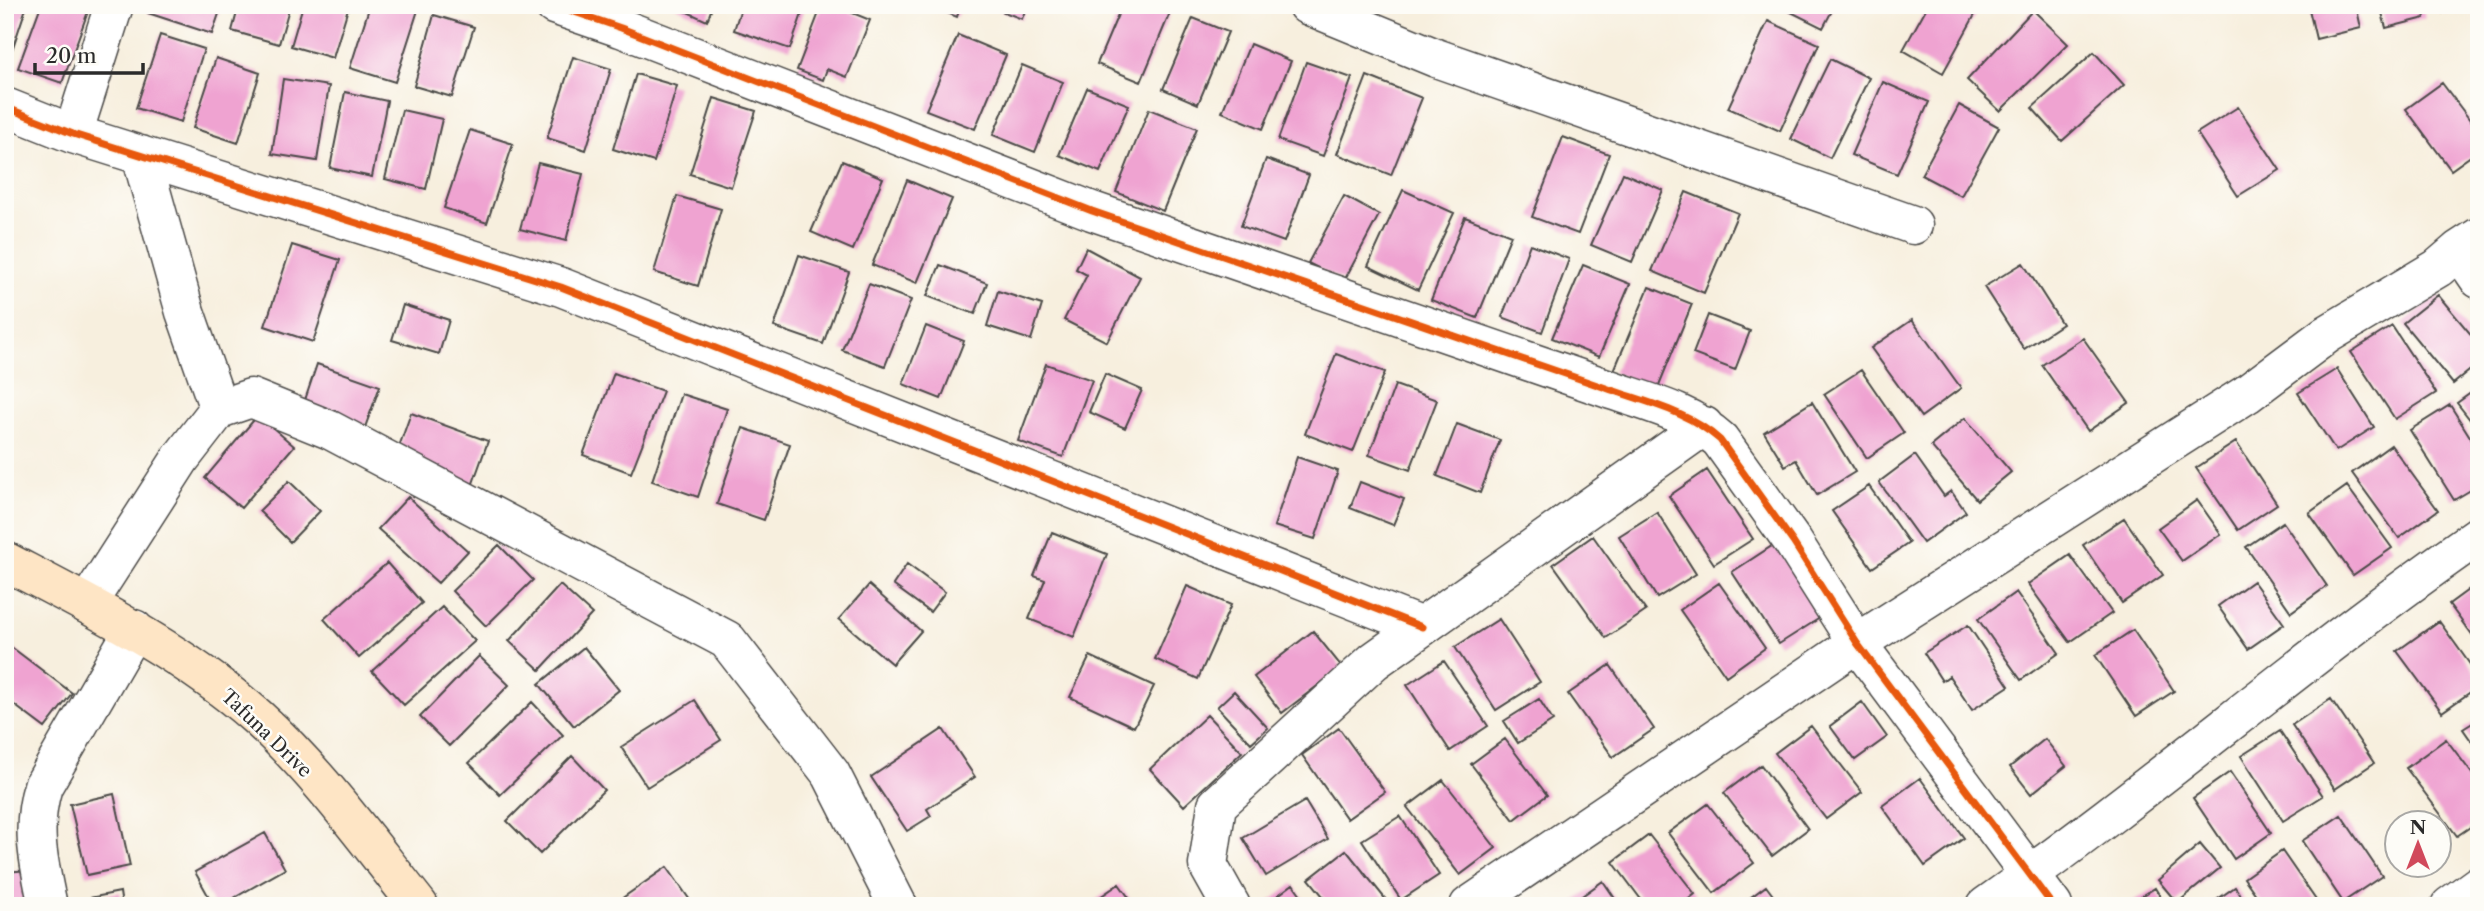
<svg xmlns="http://www.w3.org/2000/svg" width="2484" height="911" font-family="'Libre Caslon Text',serif">
	<rect width="100%" height="100%" fill="#fdfcf7"/>
	<filter id="ink" filterUnits="userSpaceOnUse"><feTurbulence type="fractalNoise" baseFrequency=".0143" numOctaves="2"/><feDisplacementMap in="SourceGraphic" scale="14" xChannelSelector="R" yChannelSelector="G"/><feConvolveMatrix kernelMatrix="1 2 1 2 8 2 1 2 1" color-interpolation-filters="sRGB"/></filter>
	<filter id="wash" filterUnits="userSpaceOnUse"><feTurbulence type="fractalNoise" baseFrequency=".00686" numOctaves="4" result="noise"/><feDisplacementMap in="SourceGraphic" scale="28" xChannelSelector="R" yChannelSelector="G"/><feGaussianBlur stdDeviation="1.57" result="paint"/><feColorMatrix in="noise" values="0 0 0 0 0 0 0 0 0 0 0 0 0 0 0 0 0 1.4 0 .05"/><feComposite in="paint" operator="in"/></filter>
	<g filter="url(#wash)">
		<rect width="100%" height="100%" fill="#f7efde"/>
		<g id="blocks">
			<!-- building -->
			<path fill="#efa3d1" d="M5 5H27L9 59 5 57Z
				M41 5 90 6 62 83 18 68Z
				M150 5H222L212 34 148 13Z
				M239 5H290L279 44 232 31Z
				M303 5H349L333 58 291 46Z
				M370 5H412L419 7 395 82 350 68Z
				M672 5H713L707 21Z
				M742 5H805L790 49 734 30Z
				M822 5H833L870 20 847 77 827 69 823 80 797 70Z
				M928 5H961L957 17Z
				M986 5H1027L1022 19Z
				M1122 5H1165L1172 8 1141 82 1097 64Z
				M1787 5H1835L1823 28 1785 9Z
				M1928 5H1961L1976 13 1943 73 1903 50Z
				M2308 5H2356L2361 28 2316 39Z
				M2380 5H2422L2425 18 2386 28Z
				M2441 5H2472V6L2443 13Z
				M2033 10 2068 44 2000 111 1967 80Z
				M434 15 474 27 452 97 414 86Z
				M1193 18 1228 32 1198 104 1163 89Z
				M1768 21 1819 44 1780 131 1728 108Z
				M160 35 204 49 181 122 136 108Z
				M958 35 1006 55 975 129 926 110Z
				M1250 44 1291 61 1263 129 1222 112Z
				M2094 52 2124 85 2062 141 2032 108Z
				M573 57 611 69 586 150 547 138Z
				M216 58 260 73 238 143 193 128Z
				M1830 59 1869 78 1830 158 1791 139Z
				M1306 62 1352 78 1323 156 1278 140Z
				M1022 65 1063 82 1035 152 993 135Z
				M636 74 677 86 654 162 613 149Z
				M1367 76 1422 98 1391 175 1337 154Z
				M283 79 329 86 317 161 272 154Z
				M1883 82 1929 102 1897 174 1851 155Z
				M2442 83 2479 132V150L2451 170 2406 109Z
				M1087 88 1129 105 1100 172 1059 155Z
				M345 92 387 101 372 177 330 168Z
				M714 98 756 111 731 187 690 174Z
				M1959 105 1999 127 1961 196 1921 175Z
				M2238 107 2280 170 2238 196 2197 133Z
				M1149 109 1197 128 1163 211 1116 192Z
				M402 110 442 119 426 189 385 179Z
				M470 130 513 144 487 223 444 208Z
				M1563 137 1609 154 1578 234 1532 217Z
				M1266 159 1309 175 1284 242 1241 226Z
				M842 161 883 178 853 250 811 232Z
				M538 163 583 174 566 241 520 229Z
				M1623 173 1663 190 1632 262 1591 245Z
				M907 180 952 199 917 283 872 265Z
				M1403 190 1454 213 1418 290 1368 266Z
				M1686 192 1738 213 1704 293 1652 271Z
				M677 196 721 209 698 286 654 272Z
				M1344 196 1379 215 1344 281 1308 263Z
				M1465 217 1511 235 1477 318 1431 300Z
				M1530 244 1569 259 1542 332 1502 317Z
				M292 245 340 260 313 342 265 326Z
				M1086 248 1140 277 1107 342 1064 320 1087 275 1076 269Z
				M799 255 849 272 823 344 774 327Z
				M2023 263 2062 324 2024 349 1984 287Z
				M940 265 987 283 975 314 927 296Z
				M1583 265 1630 284 1599 357 1552 338Z
				M869 284 911 300 885 366 842 350Z
				M1649 287 1692 304 1657 390 1613 373Z
				M998 291 1042 305 1031 340 987 326Z
				M2438 295 2479 344V363L2453 384 2403 323Z
				M403 305 449 320 439 354 392 340Z
				M1708 315 1750 331 1735 370 1693 354Z
				M1912 320 1961 388 1921 417 1871 348Z
				M926 326 964 341 941 399 903 384Z
				M2392 326 2436 393 2395 419 2351 352Z
				M2083 338 2129 403 2088 431 2042 365Z
				M1336 354 1385 372 1353 452 1305 434Z
				M317 364 380 386 364 430 302 409Z
				M1046 364 1092 380 1063 457 1018 441Z
				M2337 369 2374 427 2336 451 2298 393Z
				M1861 370 1904 433 1867 458 1824 394Z
				M614 373 663 391 631 473 583 455Z
				M1105 374 1142 390 1125 428 1089 412Z
				M1395 385 1437 400 1410 470 1369 455Z
				M2479 387V431L2457 403Z
				M681 394 727 409 698 497 652 481Z
				M1812 402 1855 472 1817 495 1796 460 1785 466 1764 432Z
				M2450 405 2479 451V485L2454 500 2410 430Z
				M411 413 488 441 472 486 395 458Z
				M258 415 294 446 241 508 205 478Z
				M1965 418 2011 472 1977 500 1931 446Z
				M1457 424 1500 440 1480 493 1437 476Z
				M743 428 790 444 764 520 717 504Z
				M2236 442 2277 504 2238 530 2196 468Z
				M2391 445 2438 510 2399 538 2352 473Z
				M1915 455 1944 496 1951 491 1966 512 1923 543 1879 482Z
				M1297 457 1338 471 1315 539 1274 526Z
				M1707 470 1753 539 1714 564 1669 496Z
				M289 481 320 511 290 542 259 511Z
				M1360 482 1404 499 1393 525 1350 508Z
				M1869 486 1909 543 1872 568 1832 511Z
				M2347 486 2392 548 2353 575 2309 513Z
				M408 497 468 551 438 583 378 529Z
				M2197 500 2221 534 2182 561 2158 528Z
				M1657 512 1696 574 1657 598 1619 536Z
				M2124 518 2163 575 2122 603 2083 545Z
				M2283 522 2327 586 2291 612 2246 547Z
				M1052 532 1107 554 1074 637 1029 619 1045 580 1034 576Z
				M1593 536 1646 611 1606 638 1553 564Z
				M1775 544 1823 616 1779 644 1732 572Z
				M499 545 533 580 486 626 452 591Z
				M2070 555 2112 613 2070 642 2028 584Z
				M387 563 422 603 359 658 324 619Z
				M907 564 945 592 930 612 893 585Z
				M2253 581 2284 624 2248 649 2218 606Z
				M2479 582V645L2449 604Z
				M1719 583 1765 648 1726 676 1680 610Z
				M560 585 592 614 540 670 509 641Z
				M869 585 921 631 892 664 839 619Z
				M1187 586 1231 605 1198 679 1155 659Z
				M2016 592 2059 653 2021 680 1978 619Z
				M442 607 475 641 404 705 372 671Z
				M1499 619 1540 682 1496 710 1455 647Z
				M2439 621 2479 677V686L2442 712 2397 651Z
				M1968 625 2009 686 1972 710 1949 676 1942 681 1924 653Z
				M2133 630 2174 691 2136 716 2095 655Z
				M1313 631 1342 667 1282 713 1254 677Z
				M10 646 72 693 45 728 5 698V652Z
				M584 647 619 690 574 726 539 684Z
				M479 656 509 685 449 746 420 717Z
				M1090 656 1154 686 1134 727 1070 697Z
				M1444 661 1488 726 1450 751 1407 685Z
				M1610 665 1654 729 1613 757 1568 694Z
				M1234 691 1268 728 1251 743 1217 707Z
				M1539 699 1553 721 1518 743 1504 721Z
				M2331 699 2374 763 2335 789 2292 725Z
				M695 700 721 740 647 787 621 747Z
				M532 702 563 735 500 795 469 763Z
				M1862 702 1887 737 1855 760 1830 726Z
				M1207 715 1242 752 1184 806 1150 769Z
				M2479 719V752L2463 729Z
				M1811 726 1862 792 1826 819 1775 753Z
				M1339 728 1385 792 1347 819 1302 755Z
				M943 729 975 777 927 809 931 816 907 831 871 777Z
				M2280 731 2323 796 2283 821 2241 756Z
				M1505 739 1547 795 1514 820 1471 764Z
				M2045 739 2066 766 2031 794 2010 767Z
				M2446 739 2479 783V821L2457 836 2406 768Z
				M572 756 604 790 540 854 507 821Z
				M1761 765 1808 829 1772 856 1724 793Z
				M2230 772 2271 833 2234 859 2193 798Z
				M1920 778 1964 838 1925 866 1882 806Z
				M1443 780 1496 848 1460 875 1407 807Z
				M114 794 130 866 87 875 70 804Z
				M1305 801 1328 839 1266 876 1243 838Z
				M1708 804 1754 863 1714 893 1668 833Z
				M2341 815 2382 876 2343 902 2302 841Z
				M1400 816 1439 875 1401 900 1362 840Z
				M265 833 285 869 220 906H214L195 872Z
				M1649 835 1695 894 1680 906H1646L1613 862Z
				M2200 844 2220 868 2177 903 2158 880Z
				M1346 850 1391 906H1331L1309 879Z
				M2282 851 2320 906H2264L2244 878Z
				M667 867 694 906H611Z
				M29 870 32 906H5V872Z
				M1603 881 1620 906H1568Z
				M1119 884 1135 906H1087Z
				M1293 884 1309 906H1264Z
				M1766 886 1781 906H1739Z
				M2235 887 2248 906H2208Z
				M2155 888 2166 906H2126Z
				M120 892 122 906H69V902Z"/>
		</g>
	</g>
	<g filter="url(#ink)">
		<use href="#blocks" fill-opacity="0" stroke="#4a4846" stroke-width="2"/>
		<g fill="none" stroke-linecap="round" stroke-linejoin="round">
			<defs>
				<path id="minor" d="M554 5 621 28 1092 211 1606 388C1645 402 1688 411 1720 440L1793 542 1857 643 2053 906
					M1307 5 1436 58 1913 225
					M5 107 73 134 561 287 1422 627
					M73 134 114 5
					M141 155 185 312 219 409
					M2459 250 2479 279
					M87 604 181 458 219 409 251 398 330 430 727 640 831 774 898 906
					M48 906C39 863 30 829 43 786L134 629
					M1231 906 1208 865 1217 805 1374 661 1704 426
					M1469 906 1857 643 2247 394 2326 335 2438 268 2459 250 2479 237
					M1986 906C2155 788 2310 652 2479 535
					M2450 906 2479 885"/>
				<path id="secondary" d="M5 561C93 607 182 651 257 717 318 772 368 842 419 906"/>
			</defs>
			<!-- minor casing -->
			<use href="#minor" stroke="#4a4846" stroke-width="41"/>
			<!-- secondary casing -->
			<use href="#secondary" stroke="#4a4846" stroke-width="41"/>
			<!-- minor -->
			<use href="#minor" stroke="#fff" stroke-width="38"/>
			<!-- secondary -->
			<use href="#secondary" stroke="#fee5c5" stroke-width="38"/>
			<defs>
				<path id="cycleway" d="M554 5 621 28 1092 211 1606 388C1645 402 1688 411 1720 440L1793 542 1857 643 2053 906
					M5 107 73 134 561 287 1422 627"/>
			</defs>
			<!-- cycleway casing -->
			<use href="#cycleway" stroke="#fdfcf7" stroke-width="11"/>
			<!-- cycleway -->
			<use href="#cycleway" stroke="#e8590c" stroke-width="7"/>
		</g>
	</g>
	<g text-anchor="middle" stroke-width="5" stroke-linejoin="round" paint-order="stroke">
		<!-- street labels -->
		<g font-size="19" fill="#2b2b2b" stroke="#fdfcf7">
			<text transform="translate(267 733) rotate(44)" y="7">Tafuna Drive</text>
		</g>
	</g>
	<!-- margin -->
	<rect width="2484" height="911" fill="none" stroke="#fdfcf7" stroke-width="28"/>
	<!-- north arrow -->
	<g transform="translate(2418 844)"><circle r="33" fill="#fdfcf7" stroke="#a9a8a5" stroke-width="2"/>
	<path d="M0-5L12 26L0 18L-12 26Z" fill="#d1495b"/>
	<text y="-10" font-size="19" font-weight="bold" text-anchor="middle" fill="#2b2b2b">N</text>
	</g>
	<!-- scale -->
	<path d="M35 63v10h108v-10" fill="none" stroke="#2b2b2b" stroke-width="3.5"/>
	<text x="46" y="63" font-size="21" fill="#2b2b2b" stroke="#fdfcf7" stroke-width="5" paint-order="stroke">20 m</text>
</svg>
